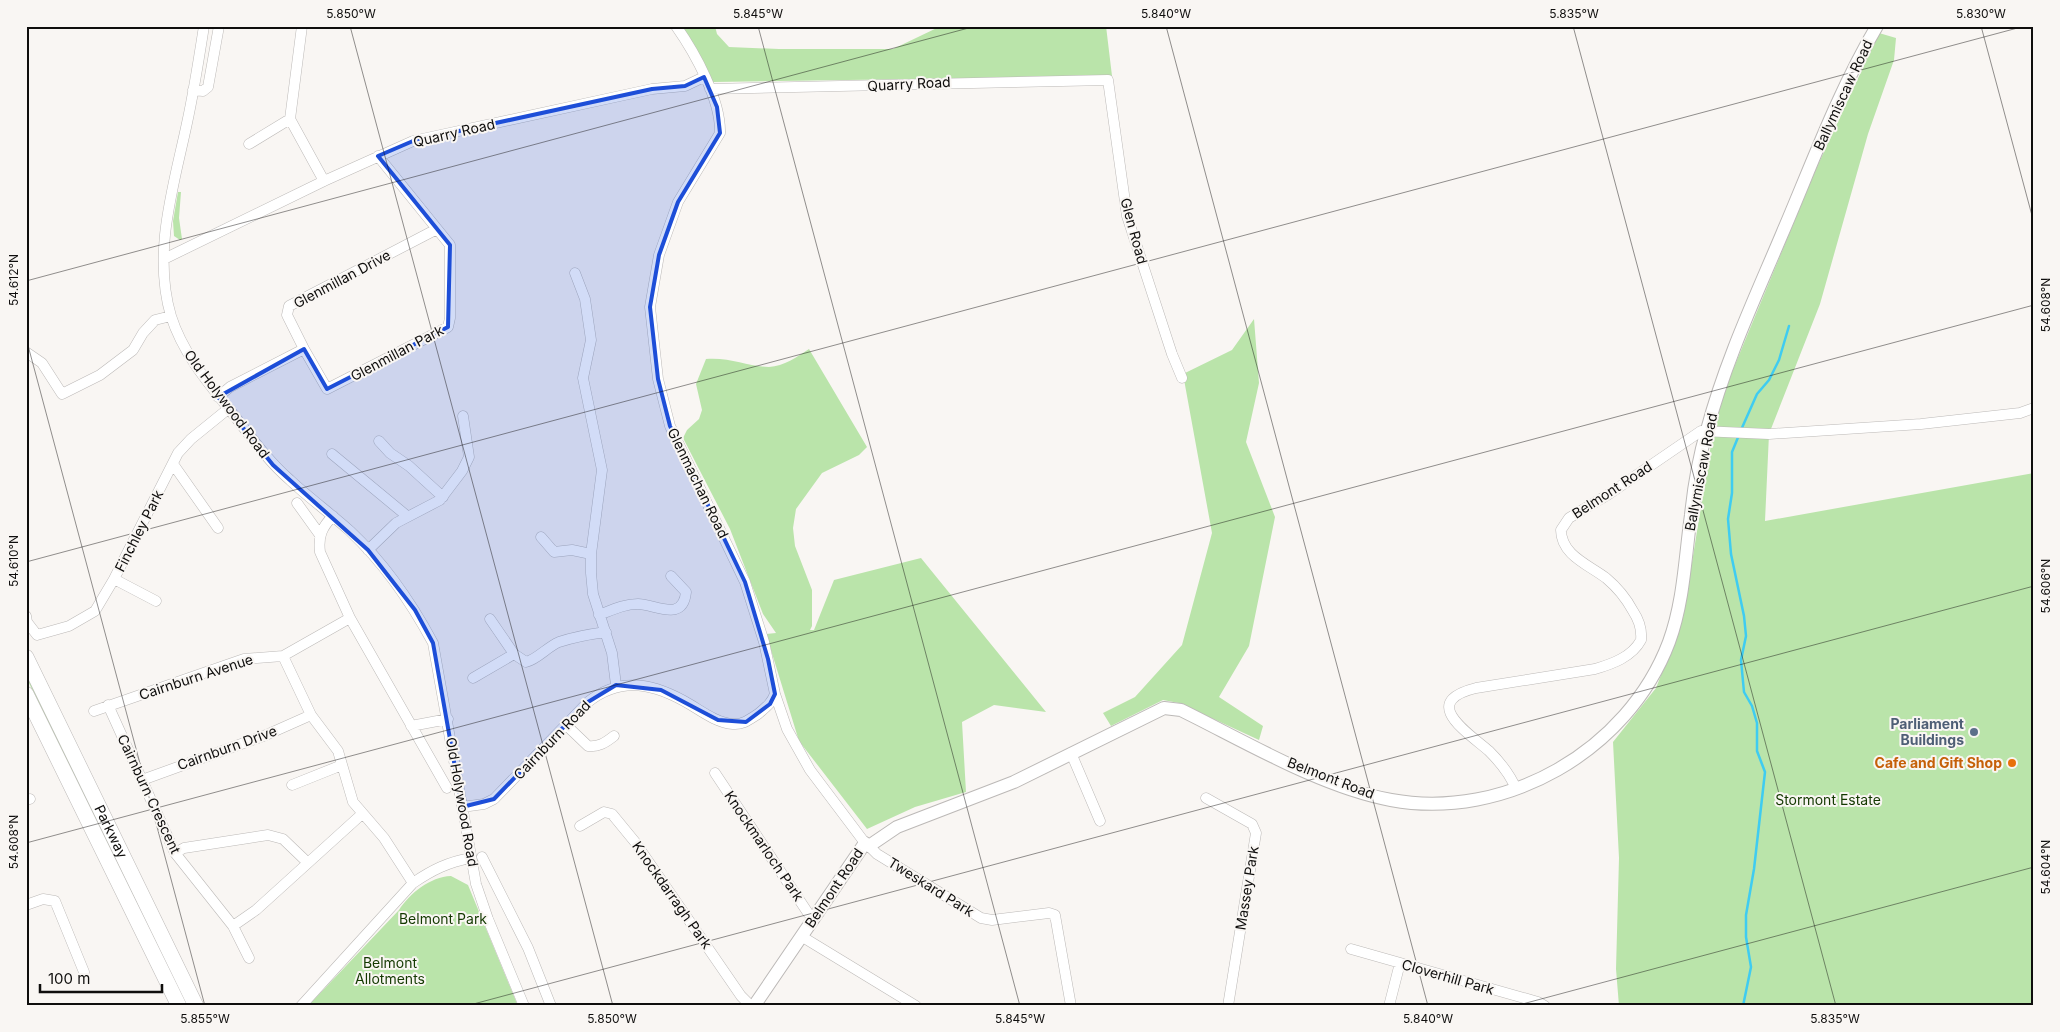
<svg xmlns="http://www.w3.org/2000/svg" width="2060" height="1032" font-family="Inter,sans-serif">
	<rect width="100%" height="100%" fill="#f9f6f3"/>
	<!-- green -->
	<path fill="#bae4aa" d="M682 26H715L717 34 729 47 779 49H893L941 26H1106L1112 76 713 82Z
		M1879 33 1896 38 1894 60 1868 134 1820 304 1769 434 1765 521 2034 473V1006H1619L1616 969 1619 858 1613 742 1656 688 1683 618 1713 432 1727 384 1816 169Z
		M178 192H181L179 218 182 239 180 240 174 236 173 221Z
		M1254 319 1259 383 1246 442 1275 517 1249 646 1219 697 1263 726 1259 740 1179 703 1163 700 1111 726 1103 713 1135 697 1182 645 1212 533 1183 374 1232 350Z
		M809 349 867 447 859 455 822 473 796 509 793 528 795 546 812 590V626L810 630H814L834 580 921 558 1046 712 994 705 962 722 966 792 915 807 867 829 799 741 766 634 776 633 763 614 730 529 683 438 687 430 699 419 702 410 696 384 706 359C731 357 749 367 769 367 784 366 797 357 809 349Z
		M26 668 190 1006H187L26 677Z
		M451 876 468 885 518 1006H308L399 910C410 893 430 877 451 876Z"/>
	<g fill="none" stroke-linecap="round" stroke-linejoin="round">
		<!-- stream -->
		<path stroke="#3fccf1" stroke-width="2.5" d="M1741 430 1757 394 1769 380 1779 360 1789 326
			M1739 435 1732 452V493L1728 519 1731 554 1744 616 1746 636 1741 660 1744 692 1752 706 1757 723V751L1765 772 1754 869 1746 915V937L1751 967 1743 1006"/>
		<defs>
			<path id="minor" d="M204 26C199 58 194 91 187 123 174 185 152 252 171 316 183 354 209 384 233 414 251 437 268 461 290 480 309 498 330 513 350 531 384 563 411 602 433 643L476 884 488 919 524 1006
				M302 26 290 119 324 181
				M676 26C695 53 721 100 720 133L678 202 659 255 650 307 658 379 670 426 745 582 764 642 775 694 787 729 810 770 865 843
				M710 89 1108 80 1127 216 1172 354 1182 378
				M193 90 203 91 208 87 219 26
				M249 144 290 119
				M164 259 324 181 413 141 652 89 685 86 704 77
				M575 273 585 299 591 340 583 378 602 470 591 554V573L593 594 612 653 616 685
				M304 349 287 315 289 306 437 229
				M26 352 42 363 62 394 100 375 133 350 143 333 155 320 171 316
				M218 397 230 387 304 349 327 389 448 327 450 318V245L378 156
				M379 441 390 453 409 466 443 497
				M332 454 407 516
				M173 464 218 528
				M297 503 320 535
				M333 516C322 527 318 536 320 552L350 618 447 788
				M541 537 554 552 572 550 591 554
				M368 550 396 523 440 500 462 471 469 457 463 416
				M114 579 156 601
				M599 615C612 610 624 604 638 604 655 604 683 623 686 592L671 576
				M26 616 27 622 37 635 69 626 95 611 114 579 178 453 191 439 228 409
				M490 619 514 654
				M283 656 311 715 338 751 353 802 384 838 413 883
				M473 678 514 654 526 662C538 659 547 647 559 642 574 637 591 634 606 632
				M108 705 175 853 233 926 256 910 362 814
				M94 711 244 659 283 656 350 618
				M565 724 588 746C599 747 605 743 614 736
				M411 726 448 719
				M1071 753 1100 821
				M715 773 808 913 814 917
				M142 780 266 735 311 715
				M292 785 342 765
				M1516 789C1510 774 1500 762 1489 751 1467 732 1419 702 1476 688L1595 669C1612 664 1632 657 1641 640 1642 630 1639 620 1633 611 1626 598 1618 588 1606 578 1589 565 1561 555 1561 530L1569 518 1609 494 1701 431 1769 434 1921 424 2020 413 2034 408
				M1206 798 1252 824 1256 833 1228 1006
				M26 800 30 799
				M462 807 484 804 494 799 588 702C622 675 656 684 691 705 704 713 718 723 733 724 743 725 750 719 758 714 766 707 771 704 775 694
				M580 826 604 812 612 814 635 842 741 996 751 1006
				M869 846 877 854 981 918 992 920 1049 913 1055 915 1071 1006
				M175 853 184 848 268 835 283 839 307 862
				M482 857 528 948 551 1006
				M26 905 43 899 55 901 84 972
				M233 926 249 958
				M801 936 916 1006
				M1351 949 1538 1002 1545 1006
				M301 1006 413 883C432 870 448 862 471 858
				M1389 1006 1400 963"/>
			<path id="major" d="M754 1006 865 843 869 846 897 827 1014 782 1164 708 1181 710C1244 741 1321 787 1391 800 1505 821 1628 751 1669 642 1684 601 1685 557 1691 515 1694 486 1699 457 1707 430 1725 362 1755 298 1782 234 1812 164 1838 92 1877 26"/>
			<g id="highway">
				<path id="s1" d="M26 657 196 1006"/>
				<path d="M26 694 179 1006"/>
			</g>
		</defs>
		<!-- minor casing -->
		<use href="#minor" stroke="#bcb9b7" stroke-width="11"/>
		<!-- major casing -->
		<use href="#major" stroke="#bcb9b7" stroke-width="14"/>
		<!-- highway casing -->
		<use href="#highway" stroke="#bcb9b7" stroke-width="16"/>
		<!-- minor -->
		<use href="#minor" stroke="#fff" stroke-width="10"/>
		<!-- major -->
		<use href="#major" stroke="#fff" stroke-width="12"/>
		<!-- highway -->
		<use href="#highway" stroke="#fff" stroke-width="15"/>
	</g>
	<!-- marked area -->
	<path fill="#1d4ed8" fill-opacity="0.2" stroke="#1d4ed8" stroke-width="4" stroke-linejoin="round" d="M704 77 717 107 720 133 678 202 659 255 650 307 658 379 670 426 745 582 768 659 775 694 770 704 746 722 718 720 661 690 616 685 588 702 494 799 462 807 433 643 415 610 368 550 273 465 218 397 304 349 327 389 448 327 450 245 378 156 413 141 652 89 685 86Z"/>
	<!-- ticks -->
	<path fill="none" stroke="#0f0e0d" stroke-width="1" stroke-opacity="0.45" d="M350 26 613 1006M758 26 1020 1006M1166 26 1428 1006M1573 26 1836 1006M1981 26 2034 223M26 281 976 26M26 338 205 1006M26 562 2025 26M26 843 2034 305M466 1006 2034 586M1515 1006 2034 867"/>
	<!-- markers -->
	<circle fill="#5c6f8a" stroke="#f9f6f3" stroke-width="2" cx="1974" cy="732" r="5"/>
	<circle fill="#e8710a" stroke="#f9f6f3" stroke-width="2" cx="2012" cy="763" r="5"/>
	<g text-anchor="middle" stroke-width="4" stroke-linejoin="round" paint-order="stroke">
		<!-- street labels -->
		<g font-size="14" fill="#0f0e0d" stroke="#f9f6f3">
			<text transform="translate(909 84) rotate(-3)" y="5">Quarry Road</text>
			<text transform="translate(1843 95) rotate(-65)" y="5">Ballymiscaw Road</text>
			<text transform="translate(454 133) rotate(-13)" y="5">Quarry Road</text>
			<text transform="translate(1134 231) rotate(75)" y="5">Glen Road</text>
			<text transform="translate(342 279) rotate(-28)" y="5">Glenmillan Drive</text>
			<text transform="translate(397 353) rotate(-28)" y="5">Glenmillan Park</text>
			<text transform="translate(227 404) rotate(53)" y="5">Old Holywood Road</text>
			<text transform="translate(1701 472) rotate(-79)" y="5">Ballymiscaw Road</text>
			<text transform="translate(698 483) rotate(64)" y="5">Glenmachan Road</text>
			<text transform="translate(1612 490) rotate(-33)" y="5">Belmont Road</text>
			<text transform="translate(139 531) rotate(-63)" y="5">Finchley Park</text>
			<text transform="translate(196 677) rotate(-18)" y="5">Cairnburn Avenue</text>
			<text transform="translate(552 740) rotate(-46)" y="5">Cairnburn Road</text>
			<text transform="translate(227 748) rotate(-20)" y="5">Cairnburn Drive</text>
			<text transform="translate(1331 778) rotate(21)" y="5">Belmont Road</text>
			<text transform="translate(149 794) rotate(65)" y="5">Cairnburn Crescent</text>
			<text transform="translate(462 802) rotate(80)" y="5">Old Holywood Road</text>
			<text dy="5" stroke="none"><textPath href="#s1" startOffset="194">Parkway</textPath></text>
			<text transform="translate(764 846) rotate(56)" y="5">Knockmarloch Park</text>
			<text transform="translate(931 887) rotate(32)" y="5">Tweskard Park</text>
			<text transform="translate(834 888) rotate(-56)" y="5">Belmont Road</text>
			<text transform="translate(1247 888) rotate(-81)" y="5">Massey Park</text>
			<text transform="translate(672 895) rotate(55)" y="5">Knockdarragh Park</text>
			<text transform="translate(1448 977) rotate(16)" y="5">Cloverhill Park</text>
		</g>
		<!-- service labels -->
		<g font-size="14" font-weight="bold" fill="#4e5e75" stroke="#f9f6f3" text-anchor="end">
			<text x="1964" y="729">Parliament<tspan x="1964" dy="16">Buildings</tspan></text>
		</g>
		<!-- food labels -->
		<g font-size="14" font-weight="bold" fill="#c56008" stroke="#f9f6f3" text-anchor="end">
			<text x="2002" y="768">Cafe and Gift Shop</text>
		</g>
		<!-- park labels -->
		<g font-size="14" fill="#133900" stroke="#f9f6f3">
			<text x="1828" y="805">Stormont Estate</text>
			<text x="443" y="924">Belmont Park</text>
			<text x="390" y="968">Belmont<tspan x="390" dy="16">Allotments</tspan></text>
		</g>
	</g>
	<!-- border -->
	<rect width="2060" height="1032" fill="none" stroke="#f9f6f3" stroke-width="55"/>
	<!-- scale -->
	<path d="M40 984v8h122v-8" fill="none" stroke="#0f0e0d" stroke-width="2.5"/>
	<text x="48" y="984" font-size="15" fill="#0f0e0d" stroke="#f9f6f3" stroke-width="4" paint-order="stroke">100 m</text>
	<rect x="28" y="28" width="2004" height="976" fill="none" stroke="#0f0e0d" stroke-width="2"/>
	<g font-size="12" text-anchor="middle" fill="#0f0e0d">
		<text x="351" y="18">5.850°W</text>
		<text x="758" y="18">5.845°W</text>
		<text x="1166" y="18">5.840°W</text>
		<text x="1574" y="18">5.835°W</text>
		<text x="1981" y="18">5.830°W</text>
		<text transform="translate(14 280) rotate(-90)" y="4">54.612°N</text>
		<text transform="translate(2046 305) rotate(-90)" y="4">54.608°N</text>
		<text transform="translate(14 561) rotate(-90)" y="4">54.610°N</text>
		<text transform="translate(2046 586) rotate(-90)" y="4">54.606°N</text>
		<text transform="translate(14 842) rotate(-90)" y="4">54.608°N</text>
		<text transform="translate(2046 867) rotate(-90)" y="4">54.604°N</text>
		<text x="205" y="1023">5.855°W</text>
		<text x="612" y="1023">5.850°W</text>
		<text x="1020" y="1023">5.845°W</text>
		<text x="1428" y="1023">5.840°W</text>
		<text x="1835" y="1023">5.835°W</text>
	</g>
</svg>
